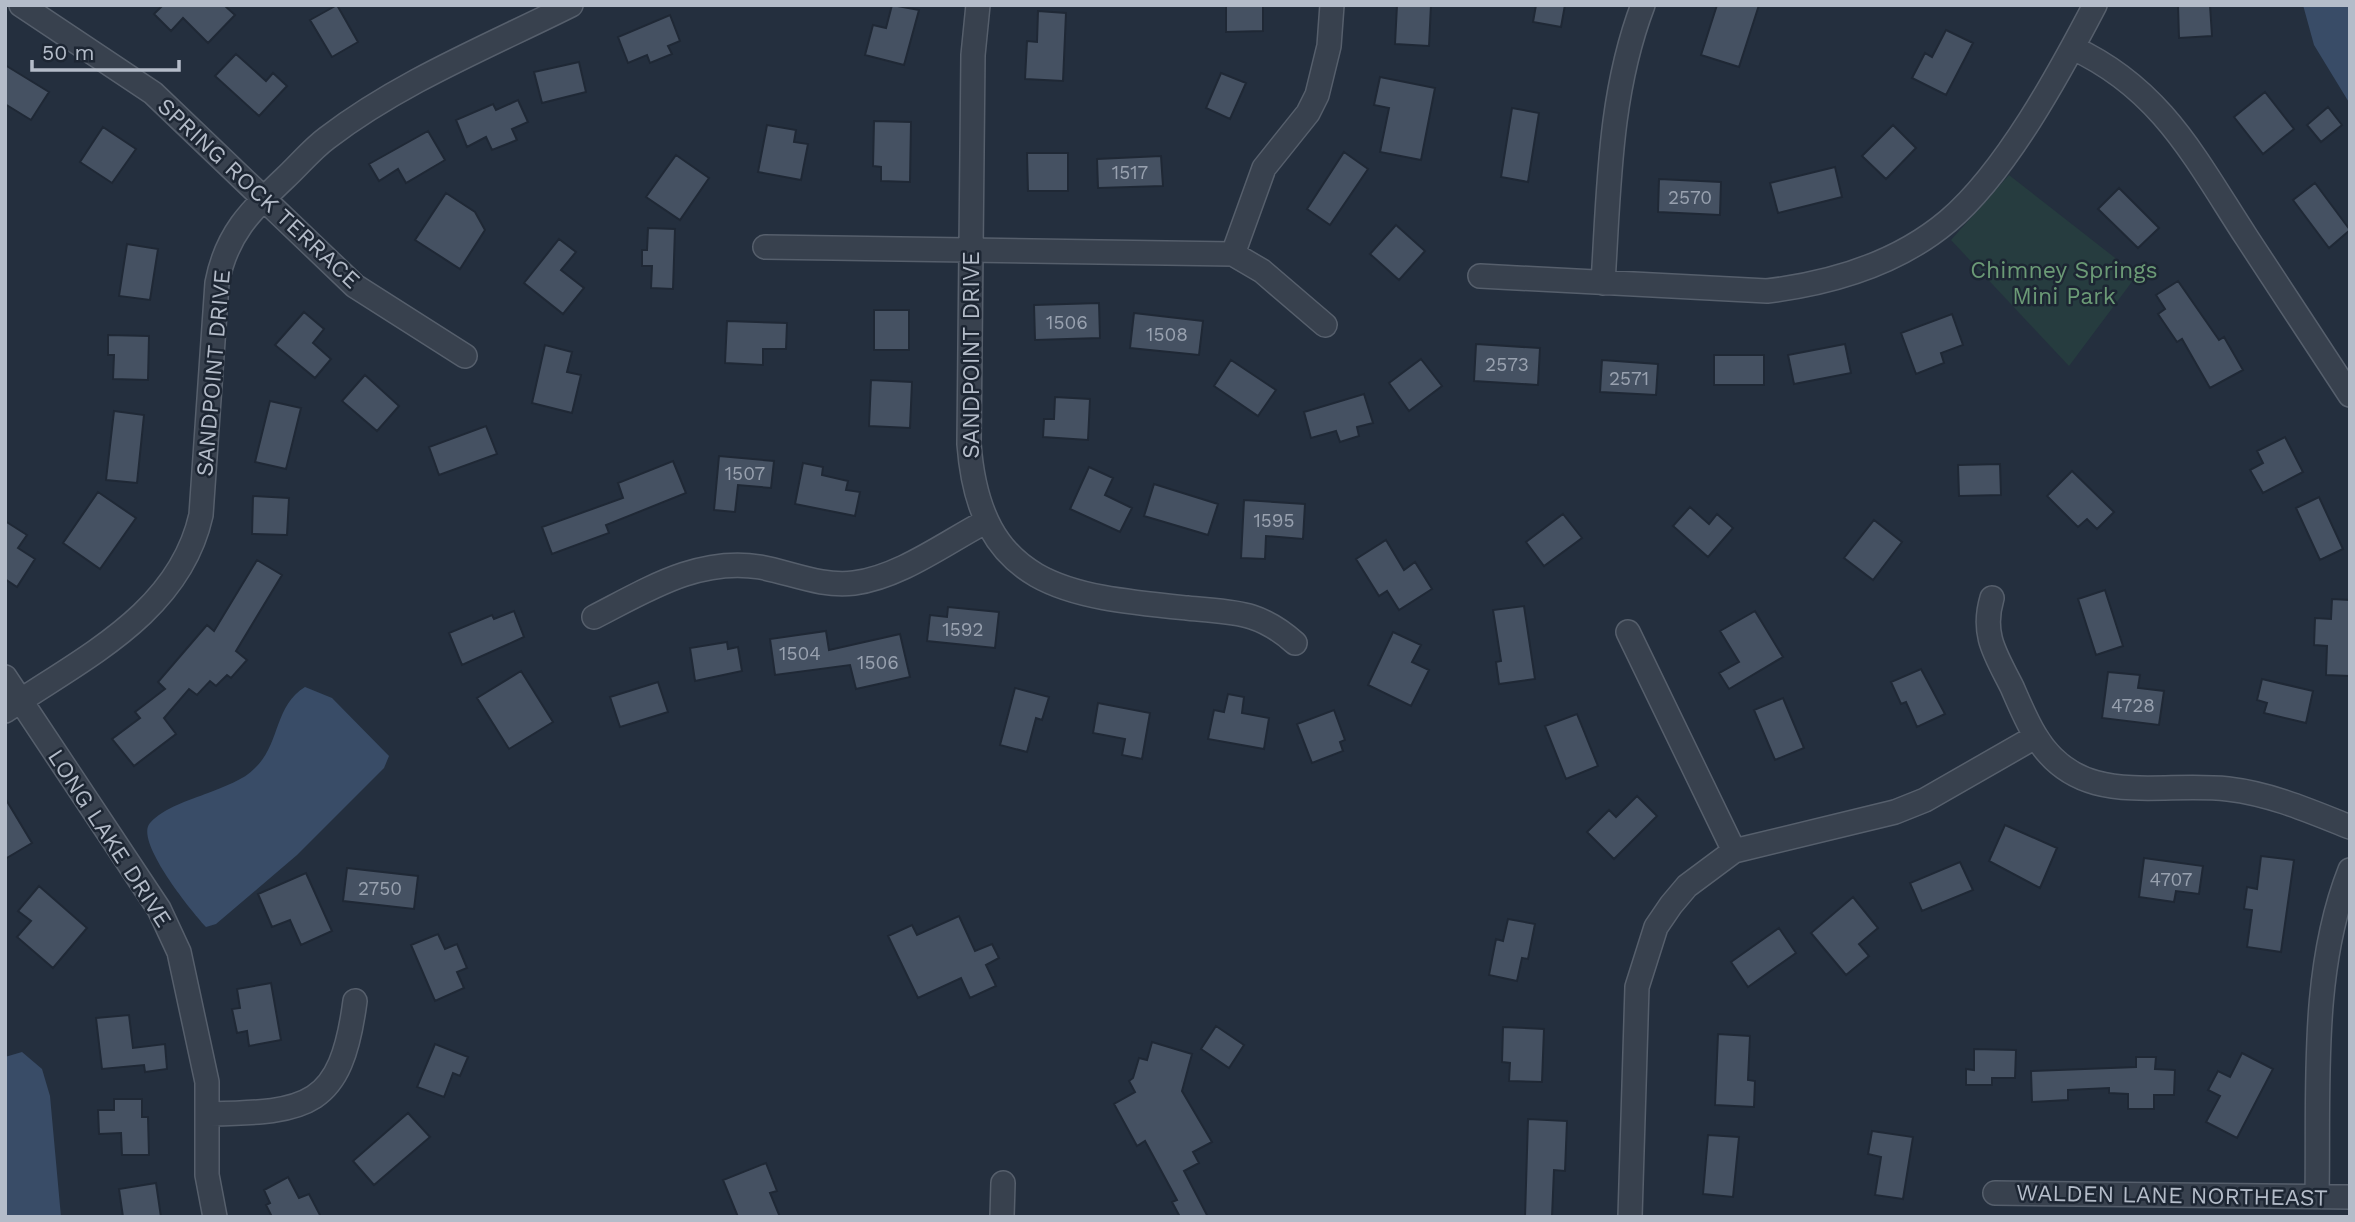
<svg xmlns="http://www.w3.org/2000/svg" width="2355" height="1222" font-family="'Work Sans',sans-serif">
	<rect width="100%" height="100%" fill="#242f3e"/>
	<!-- green -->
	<path fill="#263c3f" d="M2009 175 2137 275 2069 366 1951 240Z"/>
	<!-- water -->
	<path fill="#394c67" d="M2303 5H2350V104L2314 45Z
		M305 687 332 698 389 756 384 768 297 855 216 924 206 927C192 912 134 841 150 823 163 808 190 800 208 793 223 787 244 780 255 768 280 745 274 706 305 687Z
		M22 1052 42 1069 50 1096 61 1217H5V1057Z"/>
	<!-- building -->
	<path fill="#455162" stroke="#1f2835" stroke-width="2" d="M163 5H224L235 15 208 43 183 18 171 31 154 14Z
		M337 5 358 42 332 57 310 20Z
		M892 5 919 10 904 65 865 55 873 25 886 28Z
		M1226 5H1263V31L1226 32Z
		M1397 5H1431L1429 46 1395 44Z
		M1536 5H1565L1561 27 1533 22Z
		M1717 5H1759L1739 67 1701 55Z
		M2178 5H2210L2212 36 2179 38Z
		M1038 11 1066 13 1063 81 1025 79 1027 41 1037 42Z
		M670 15 680 41 668 46 672 54 650 63 647 55 628 63 618 37Z
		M1946 30 1973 43 1946 95 1912 78 1925 53 1932 57Z
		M236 54 266 81 273 73 287 86 259 116 215 76Z
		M579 62 586 92 542 103 534 72Z
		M5 65 49 92 31 120 5 104Z
		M1221 73 1246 83 1230 119 1206 108Z
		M1380 77 1435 88 1421 160 1380 152 1389 108 1374 105Z
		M2265 92 2294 129 2263 154 2234 117Z
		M518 100 528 122 512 129 517 140 492 150 486 137 467 147 456 120 493 104 496 110Z
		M2328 107 2342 125 2321 142 2307 125Z
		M1512 108 1539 113 1528 182 1501 177Z
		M874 121 911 122 910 182 881 181V167L873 166Z
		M767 125 796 130 794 142 808 144 801 180 758 172Z
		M1893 125 1916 148 1886 179 1862 156Z
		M103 127 136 149 112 183 80 162Z
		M428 131 445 160 406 183 398 169 379 181 369 164Z
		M1344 152 1368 169 1330 225 1307 209Z
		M1027 153H1068V191H1028Z
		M676 155 709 178 680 220 646 197Z
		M1161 156 1163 186 1098 188 1097 159Z
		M1835 167 1842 197 1778 213 1770 183Z
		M1659 179 1721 182 1720 215 1658 212Z
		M2315 183 2350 230 2329 248 2293 200Z
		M2119 188 2159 228 2138 248 2098 209Z
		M446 193 475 212 485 230 460 269 415 240Z
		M1396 225 1425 251 1399 280 1370 254Z
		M648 228 675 229 673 289 651 288 652 266H642V250H647Z
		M559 239 576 252 561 270 584 288 563 314 524 283Z
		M127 244 158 249 150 300 119 296Z
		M2178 281 2219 340 2224 337 2243 370 2210 388 2182 339 2177 342 2158 314 2165 309 2156 295Z
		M1099 303 1100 338 1035 340 1034 305Z
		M874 310H909V350H874Z
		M304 312 324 329 313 343 331 359 315 378 275 345Z
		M1134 313 1203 321 1199 355 1130 348Z
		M1952 314 1963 345 1941 353 1944 363 1916 374 1901 333Z
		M727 321 787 323 786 349H763V365L725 363Z
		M108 335 149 336 148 380 113 379 114 355H108Z
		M1476 344 1540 348 1538 385 1474 381Z
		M1845 344 1851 373 1794 384 1788 355Z
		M545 345 572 352 567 372 581 375 572 413 532 403Z
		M1714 355H1764V385H1714Z
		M1421 359 1442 386 1409 411 1389 383Z
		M1231 360 1276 390 1258 416 1214 386Z
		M1602 360 1658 364 1656 395 1600 392Z
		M365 375 399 406 377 431 342 401Z
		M871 380 912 382 910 428 869 426Z
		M1364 394 1373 423 1357 427 1359 436 1340 442 1336 431 1311 438 1304 412Z
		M1055 397 1090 399 1088 440 1043 437 1044 419H1054Z
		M270 401 301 408 286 469 255 462Z
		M114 411 144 415 137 483 106 480Z
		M486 426 497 454 439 475 429 447Z
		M2285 437 2303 472 2263 493 2250 470 2263 463 2257 451Z
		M719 456 774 461 771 488 738 485 735 512 714 510Z
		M673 461 686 493 606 525 609 533 552 554 542 527 623 498 618 483Z
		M803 463 823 467 822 475 848 481 846 490 860 492 855 516 795 504Z
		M2000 464 2001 495 1959 496 1958 465Z
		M1089 467 1113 478 1105 495 1132 508 1120 532 1070 509Z
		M2072 471 2114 512 2097 529 2087 519 2078 527 2047 496Z
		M1154 484 1218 504 1208 535 1144 516Z
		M98 492 136 518 100 569 63 543Z
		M253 496 289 498 287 535 252 534Z
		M2319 497 2343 549 2320 560 2296 508Z
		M1244 500 1305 504 1303 539 1266 536 1265 559 1241 558Z
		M1690 507 1709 524 1717 514 1733 528 1708 557 1673 526Z
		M1563 514 1582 538 1544 566 1526 542Z
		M1874 520 1902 542 1873 580 1844 558Z
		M5 521 27 535 18 548 35 559 17 587 5 579Z
		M1386 540 1404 570 1415 562 1432 589 1399 610 1387 591 1379 596 1356 559Z
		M257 560 282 575 236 651 247 660 231 678 227 675 216 686 210 681 197 695 189 689 164 718 176 734 134 766 112 739 140 718 135 712 165 689 158 682 207 625 214 631Z
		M2105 590 2123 646 2096 655 2078 599Z
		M2332 599 2350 600V676L2326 675 2327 646 2314 645 2315 618 2331 619Z
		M1524 606 1535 679 1499 684 1496 662 1501 661 1493 610Z
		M948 607 999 612 995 648 927 641 930 615 947 617Z
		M514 611 524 637 462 665 449 633 492 615 494 619Z
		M1755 611 1783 657 1729 689 1719 673 1739 662 1720 631Z
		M826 631 829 650 900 634 910 677 856 689 850 665 775 675 770 639Z
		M1393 632 1421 645 1412 662 1429 670 1411 706 1368 685Z
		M727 642 728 649 738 647 742 671 695 681 690 648Z
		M1921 669 1945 714 1917 727 1906 702 1901 704 1891 682Z
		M521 671 553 722 509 749 477 698Z
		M2108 672 2140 675 2138 688 2164 691 2159 725 2102 718Z
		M2262 679 2313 691 2306 723 2264 713 2267 703 2257 700Z
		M658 682 668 712 620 727 610 697Z
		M1015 688 1049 697 1042 720 1036 718 1027 752 1000 745Z
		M1228 694 1244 697 1242 713 1269 718 1264 749 1208 739 1214 710 1224 712Z
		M1783 698 1804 748 1775 760 1754 710Z
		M1098 703 1150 713 1142 759 1122 755 1125 739 1093 733Z
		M1334 710 1345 740 1340 742 1343 751 1312 763 1297 724Z
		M1577 714 1598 766 1566 779 1545 726Z
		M1637 796 1657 816 1614 859 1587 832 1609 810 1616 817Z
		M5 798 32 843 5 859Z
		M2005 825 2057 848 2040 888 1989 861Z
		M2261 856 2294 860 2281 952 2247 947 2252 910 2244 909 2247 887 2257 889Z
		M2144 858 2203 866 2199 894 2176 891 2174 902 2139 897Z
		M1960 862 1973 890 1922 911 1910 883Z
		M347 868 418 876 414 909 343 901Z
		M306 873 332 931 301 945 290 920 272 927 258 894Z
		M39 886 87 928 53 968 17 937 31 921 18 911Z
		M1853 897 1878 928 1859 944 1869 956 1846 975 1811 933Z
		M959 916 975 951 992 944 999 958 986 965 996 986 970 998 961 978 918 998 888 936 912 925 917 935Z
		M1508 919 1535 924 1528 959 1522 958 1517 981 1489 975 1496 939 1503 941Z
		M1779 928 1796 953 1748 987 1731 962Z
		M438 934 445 949 457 944 467 968 457 972 464 988 435 1001 411 945Z
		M271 983 281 1040 249 1046 247 1031 237 1033 232 1009 240 1008 237 989Z
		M129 1015 133 1048 165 1044 167 1069 145 1072 144 1065 102 1069 96 1018Z
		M1216 1026 1244 1045 1229 1068 1201 1049Z
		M1503 1027 1544 1029 1542 1082 1509 1081 1510 1063 1502 1062Z
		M1718 1034 1750 1036 1748 1080 1755 1081 1754 1107 1715 1105Z
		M1152 1042 1192 1054 1182 1091 1212 1142 1193 1152 1199 1163 1184 1171 1208 1217H1180L1172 1202 1177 1200 1145 1141 1137 1146 1114 1104 1135 1092 1129 1081 1133 1078 1139 1058 1147 1060Z
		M435 1044 468 1057 460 1076 453 1073 444 1097 417 1087Z
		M1974 1049 2016 1050 2015 1078H1992V1085H1966V1069L1974 1070Z
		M2242 1053 2273 1069 2237 1138 2206 1122 2220 1096 2208 1090 2218 1071 2230 1077Z
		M2136 1057H2156L2155 1069 2175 1070 2174 1095H2154V1109H2128V1094L2109 1093V1088L2068 1090V1100L2032 1102 2031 1071 2136 1067Z
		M114 1099H142V1117H148L149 1155H122L121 1133 99 1134 98 1110H114Z
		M408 1113 430 1137 374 1185 353 1161Z
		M1528 1119 1567 1121 1565 1171 1554 1170 1552 1217H1525Z
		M1872 1131 1913 1137 1903 1199 1875 1195 1881 1157 1868 1154Z
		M1708 1135 1739 1137 1733 1197 1703 1194Z
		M766 1163 777 1191 770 1193 780 1217H738L723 1180Z
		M288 1177 299 1198 309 1194 321 1217H272L266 1205 270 1203 264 1190Z
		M156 1183 161 1217H123L119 1189Z"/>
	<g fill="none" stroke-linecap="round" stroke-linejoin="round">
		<defs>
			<path id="minor" d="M21 5 153 93 355 286 465 356
				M978 5 973 55 969 444C980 588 1067 596 1187 608 1234 613 1258 610 1295 643
				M2073 48C2162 89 2196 160 2247 238 2281 290 2316 343 2350 395
				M765 247 1233 254 1262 271 1325 325
				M1233 254 1264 168 1308 113 1317 95 1329 46 1332 5
				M1480 276 1767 291C1833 283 1897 264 1948 221 2006 172 2060 72 2095 5
				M1603 283C1609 189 1609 94 1643 5
				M1992 598C1981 635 1996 655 2012 687 2019 703 2026 720 2035 735 2079 810 2158 781 2228 789 2271 794 2310 811 2350 827
				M594 617C647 590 698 557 760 567 792 573 821 587 854 583 900 577 945 543 985 522
				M1628 632 1734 851
				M5 677 159 909 179 952 207 1082V1175L215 1217
				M5 711C82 658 179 614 201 515L217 283C226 235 250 211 285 178 299 165 312 149 327 138 400 82 489 46 571 5
				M210 1114C308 1112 341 1108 355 1001
				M1995 1193 2350 1197
				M2317 1196C2319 1089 2310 971 2350 870
				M1002 1217 1003 1183
				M1630 1217 1637 987 1656 927 1671 905 1687 886 1734 851 1895 812 1925 800 2035 737"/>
		</defs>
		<!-- minor casing -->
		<use href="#minor" stroke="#565f6c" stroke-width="26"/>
		<!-- minor -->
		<use href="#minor" stroke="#38414e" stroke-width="23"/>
	</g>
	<g text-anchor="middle" stroke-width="5" stroke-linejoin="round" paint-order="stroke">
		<!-- number labels -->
		<g font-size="19" fill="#98a1af">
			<text x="1130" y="179">1517</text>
			<text x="1690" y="204">2570</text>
			<text x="1067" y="329">1506</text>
			<text x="1167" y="341">1508</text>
			<text x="1507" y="371">2573</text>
			<text x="1629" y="385">2571</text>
			<text x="745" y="480">1507</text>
			<text x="1274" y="527">1595</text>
			<text x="963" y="636">1592</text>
			<text x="800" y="660">1504</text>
			<text x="878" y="669">1506</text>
			<text x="2133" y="712">4728</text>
			<text x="2171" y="886">4707</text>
			<text x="380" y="895">2750</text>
		</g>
		<!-- street labels -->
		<g font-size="23" fill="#b4bcc9" stroke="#1d2633">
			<text transform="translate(259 193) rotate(43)" y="8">SPRING ROCK TERRACE</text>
			<text transform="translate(971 355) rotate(-90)" y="8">SANDPOINT DRIVE</text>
			<text transform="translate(213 373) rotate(-85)" y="8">SANDPOINT DRIVE</text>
			<text transform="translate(110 838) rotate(57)" y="8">LONG LAKE DRIVE</text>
			<text transform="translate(2172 1195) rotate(1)" y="8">WALDEN LANE NORTHEAST</text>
		</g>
		<!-- park labels -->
		<g font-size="23" fill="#6b9a76" stroke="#1d2633">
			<text x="2064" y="278">Chimney Springs<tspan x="2064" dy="26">Mini Park</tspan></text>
		</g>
	</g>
	<!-- border -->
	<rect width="2355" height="1222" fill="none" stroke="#b4bcc9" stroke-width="14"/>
	<!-- scale -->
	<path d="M32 60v10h147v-10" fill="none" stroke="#b4bcc9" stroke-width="3.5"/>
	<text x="42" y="60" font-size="21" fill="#b4bcc9" stroke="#1d2633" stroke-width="5" paint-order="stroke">50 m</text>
</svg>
